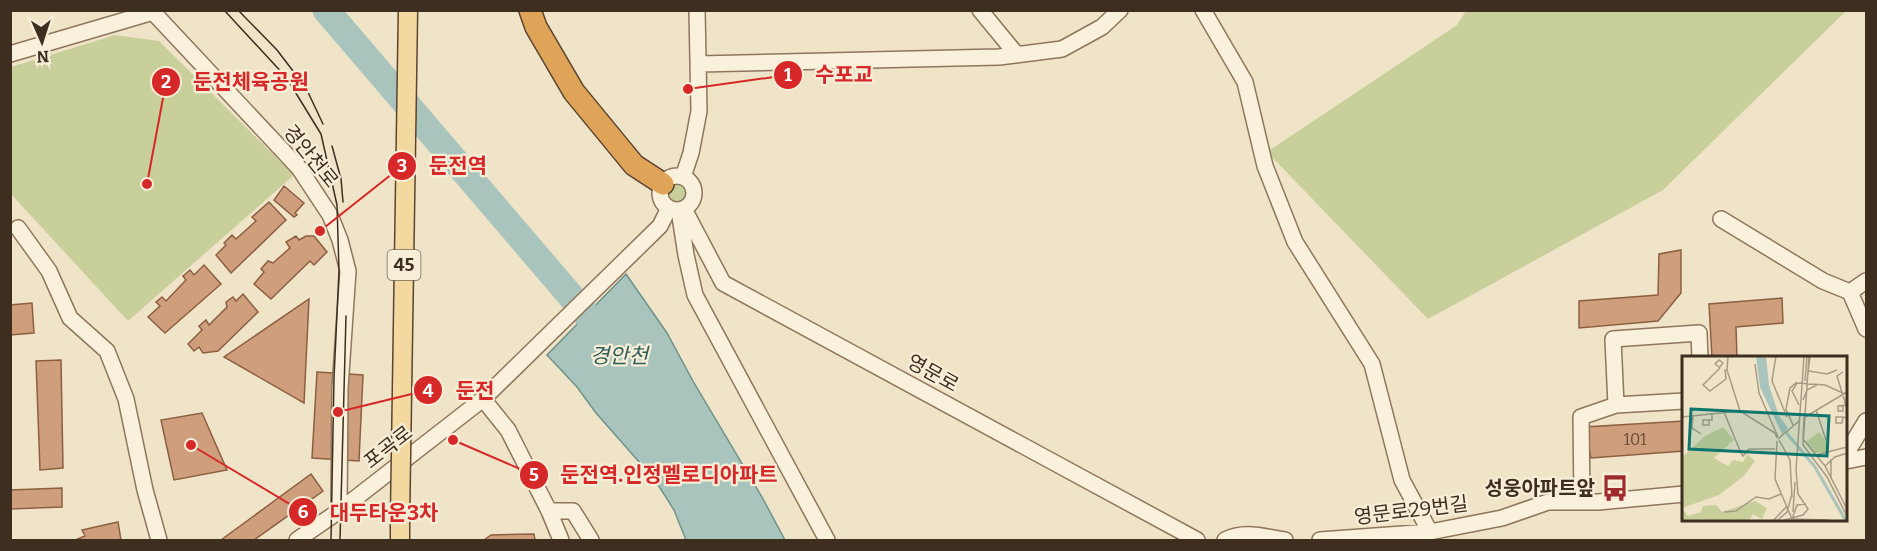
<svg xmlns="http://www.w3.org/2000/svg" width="1877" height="551" font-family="Bitter,'Noto Sans KR',serif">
	<rect width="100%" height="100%" fill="#f0e4c8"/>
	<!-- green -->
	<path fill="#c9cf9b" d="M1466 11H1846L1663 190 1428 319 1267 152 1457 25Z
		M115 35 159 41 294 175 128 321 10 193 11 67Z
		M667 193a11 11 0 1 1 22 0a11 11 0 1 1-22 0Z"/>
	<!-- water -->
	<path fill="#a9c4bc" stroke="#6f938a" stroke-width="1.5" d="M626 274 667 333 694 383 762 497 785 540H686L674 510 655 480 596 413 577 387 547 355Z"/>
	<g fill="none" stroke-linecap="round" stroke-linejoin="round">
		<!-- river -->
		<path stroke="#a9c4bc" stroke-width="27" d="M326 10 610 342"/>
	</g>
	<!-- building -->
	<path fill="#cf9f7d" stroke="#8d5f41" stroke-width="1.5" d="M284 186 304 203 295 213 297 215 294 217 274 200Z
		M269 202 286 220 231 273 216 255 226 245 224 243 232 235 236 239 256 221 252 217Z
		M296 236 299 240 306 236H314L327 252 314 265 310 261 271 299 254 284 264 272 261 269 268 261 273 263 290 248 286 242Z
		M1681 250V293L1658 321 1579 328V301L1658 295 1659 254Z
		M204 265 221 284 165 333 148 317 160 306 156 302 162 297 166 301 186 280 183 276 190 270 194 275Z
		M243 294 258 312 218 351 203 353 199 347 194 351 188 344 202 330 199 326 206 320 209 325 227 307 226 302 233 297 236 301Z
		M1782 298 1783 323 1736 327 1737 358H1712L1709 304Z
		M309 299 304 403 224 357Z
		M32 303 34 333 10 335V305Z
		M61 360 63 468 40 470 36 361Z
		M317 372 363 375 359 461 312 458Z
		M202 413 227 470 174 480 161 420Z
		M1684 421V451L1591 458 1584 427Z
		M311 474 323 491 254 540H221Z
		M62 488V507L10 509V490Z
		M118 522 121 540H75L85 536 82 530Z
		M534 534 535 540H484L491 535Z"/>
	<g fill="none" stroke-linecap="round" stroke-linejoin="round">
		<defs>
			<path id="minor" d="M151 10 299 168 330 215 340 240 348 271 340 388 339 511
				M980 10 1017 55
				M1203 10 1245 82 1265 166 1295 242 1372 364 1402 480 1430 532
				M10 54 153 12
				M699 64 999 57 1062 49 1102 27 1120 10
				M660 193a17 17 0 1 1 34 0a17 17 0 1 1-34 0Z
				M683 177 691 153 699 111 697 10
				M684 209 723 283 1197 540
				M679 210 686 255 695 295 827 540
				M1721 219 1823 281 1850 292 1866 329
				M18 228 49 271 70 318 107 351 126 399 145 490 159 540
				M1850 292 1866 281
				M483 399 508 430 549 511 561 540
				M1616 405 1613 339 1699 333 1700 358
				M1846 454 1866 421
				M1846 461 1866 457
				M1582 502 1581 417 1616 405 1684 401
				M549 511H573L591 540
				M297 540 339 511 483 399 660 226 669 208
				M1225 540C1245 530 1264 537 1285 540
				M1320 540 1430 532 1502 518 1548 502H1598L1684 494"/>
			<path id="major" d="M400 540V519"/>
			<path id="highway" d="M530 10 536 27 574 92 634 165 663 184"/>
		</defs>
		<!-- minor casing -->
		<use href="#minor" stroke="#8d765c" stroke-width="18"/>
		<!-- major casing -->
		<use href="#major" stroke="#5b4430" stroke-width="21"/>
		<!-- highway casing -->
		<use href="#highway" stroke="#5b4430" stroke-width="24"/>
		<!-- minor -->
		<use href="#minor" stroke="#faf1dc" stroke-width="15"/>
		<!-- major -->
		<use href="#major" stroke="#f3d9a0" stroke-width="18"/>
		<!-- highway -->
		<use href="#highway" stroke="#e0a458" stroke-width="21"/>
		<!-- tram -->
		<path stroke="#3d2e20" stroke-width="1.5" d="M224 10 286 77 321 134 337 205 339 271 334 378 331 540
			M238 10 277 50 306 88 323 124
			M332 146 341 179 343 202
			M340 540 346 316"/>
		<defs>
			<path id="major-bridge" d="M400 519 408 10"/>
		</defs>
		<!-- major-bridge casing -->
		<use href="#major-bridge" stroke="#5b4430" stroke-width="21" stroke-linecap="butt"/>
		<!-- major-bridge -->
		<use href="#major-bridge" stroke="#f3d9a0" stroke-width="18"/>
	</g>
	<!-- icons -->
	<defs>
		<symbol id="bus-bare" viewBox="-9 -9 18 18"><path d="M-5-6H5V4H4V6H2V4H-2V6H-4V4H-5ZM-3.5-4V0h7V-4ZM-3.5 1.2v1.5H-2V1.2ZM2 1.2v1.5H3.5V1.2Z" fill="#9e2a2b" stroke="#f7eed8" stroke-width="2.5" paint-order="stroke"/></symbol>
	</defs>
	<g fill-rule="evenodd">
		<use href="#bus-bare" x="1596" y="469" width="38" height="38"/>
	</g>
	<g text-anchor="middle" stroke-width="4.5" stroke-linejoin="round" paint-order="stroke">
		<!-- number labels -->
		<g font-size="16" fill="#624a37">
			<text x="1635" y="445">101</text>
		</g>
		<!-- shield labels -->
		<rect fill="#f7eed8" stroke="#756857" stroke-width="1.5" x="387.5" y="250" width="33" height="30" rx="4.5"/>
		<g font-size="18" font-weight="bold" fill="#3d2e20">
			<text x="404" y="271">45</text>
		</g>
		<!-- street labels -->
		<g font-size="20" fill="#3d2e20" stroke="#f7eed8">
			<text transform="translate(311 156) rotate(51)" y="7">경안천로</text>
			<text transform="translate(933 373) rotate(29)" y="7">영문로</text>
			<text transform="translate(388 447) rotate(-38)" y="7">포곡로</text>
			<text transform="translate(1411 510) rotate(-7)" y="7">영문로29번길</text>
		</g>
		<!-- poi labels -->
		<g font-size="20" font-weight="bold" fill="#3d2e20" stroke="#f7eed8" text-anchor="end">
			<text x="1595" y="495">성웅아파트앞</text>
		</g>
		<!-- water labels -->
		<g font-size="21" font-style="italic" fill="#2f5d5a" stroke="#f7eed8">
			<text x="619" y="363">경안천</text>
		</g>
	</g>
	<!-- overview -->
	<g transform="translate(1682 356)">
		<rect width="165" height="165" fill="#f0e4c8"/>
		<path d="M41 71 52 84 32 102 46 110 51 104 61 106 65 98 73 105 62 120 37 139 0 152 6 160 19 156 21 150 34 149 40 156 73 145 85 152 80 163 71 158 67 165H0V101L23 80ZM137 76 145 86 147 95 133 97 124 86Z" fill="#c9cf9b"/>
		<path d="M74 0H84L87 29 97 60 106 72 100 78 78 31Z" fill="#a9c4bc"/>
		<path fill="none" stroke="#a9c4bc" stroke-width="3" d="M102 74 133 111 164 165"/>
		<path fill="none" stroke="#a89b85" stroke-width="1.5" d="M46 0 45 14 58 55 93 77 95 82M94 0 90 25 105 61M127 0 121 89 145 121 165 160M73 8 77 37 96 81M37 11 33 8 37 4 41 7 37 12M38 12 21 29 28 35 44 23 43 13M127 15 145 18 155 14M161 16 155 20 165 53M123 25 125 0M125 26 128 0M121 44 125 34 135 29M117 49 110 35 115 27 143 29 163 38M161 50V55H156V50L165 49M134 54 144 84M42 56 59 97M11 59 10 72 19 78M0 61 58 55M122 61 121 83 143 110 165 153M123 61 165 36M161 61 160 67H154V61H161L165 62M27 64V69H21V64H30V57M111 69 104 53 108 32 115 26M96 83 117 65M97 84 108 104 110 141M95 85 93 123 110 163 147 164M59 97 61 100 67 93H93M134 99 165 91M149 103V123M143 110 153 101 165 97M114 114 122 0M42 156 54 155 74 141 87 143 99 138M111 156 113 126M110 163 115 149 124 148M91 165 105 150M95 165 105 156 110 138M99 165 121 159 126 153 116 138 114 113"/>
		<path fill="#0f766e" fill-opacity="0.15" stroke="#0f766e" stroke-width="3" d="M9 53 147 60 145 100 7 93Z"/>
		<rect width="165" height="165" fill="none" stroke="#3d2e20" stroke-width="3"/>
	</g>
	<!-- callouts -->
	<path fill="none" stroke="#d62828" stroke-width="2" d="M688 89L788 75M147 184L166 82M320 231L402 166M338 412L428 390M453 440L534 475M191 445L303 512"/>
	<g fill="#d62828" stroke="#f7eed8" stroke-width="2">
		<circle cx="688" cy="89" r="6"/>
		<circle cx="147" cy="184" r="6"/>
		<circle cx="320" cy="231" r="6"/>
		<circle cx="338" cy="412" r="6"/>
		<circle cx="453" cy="440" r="6"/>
		<circle cx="191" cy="445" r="6"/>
		<circle cx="788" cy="75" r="15"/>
		<circle cx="166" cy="82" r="15"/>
		<circle cx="402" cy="166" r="15"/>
		<circle cx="428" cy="390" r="15"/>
		<circle cx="534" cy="475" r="15"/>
		<circle cx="303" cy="512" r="15"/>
	</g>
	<g font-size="18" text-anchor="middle" font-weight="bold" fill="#fff">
		<text x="788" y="81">1</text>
		<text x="166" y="88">2</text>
		<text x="402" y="172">3</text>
		<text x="428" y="397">4</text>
		<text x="534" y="481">5</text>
		<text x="303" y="518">6</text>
	</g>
	<g font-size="21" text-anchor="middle" font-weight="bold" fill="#d62828" stroke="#f7eed8" stroke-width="4.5" stroke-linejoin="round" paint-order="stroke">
		<text x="844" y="82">수포교</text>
		<text x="251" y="89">둔전체육공원</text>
		<text x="458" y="173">둔전역</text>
		<text x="475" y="398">둔전</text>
		<text x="669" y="482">둔전역.인정멜로디아파트</text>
		<text x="384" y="520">대두타운3차</text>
	</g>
	<!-- border -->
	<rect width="1877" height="551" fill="none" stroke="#3d2e20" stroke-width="24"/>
	<!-- north arrow -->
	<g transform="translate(42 42) rotate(177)" stroke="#f7eed8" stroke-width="4.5" paint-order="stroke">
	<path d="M0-4.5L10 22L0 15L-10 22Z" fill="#3d2e20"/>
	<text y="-9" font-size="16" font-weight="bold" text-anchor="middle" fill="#3d2e20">N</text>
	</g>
</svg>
